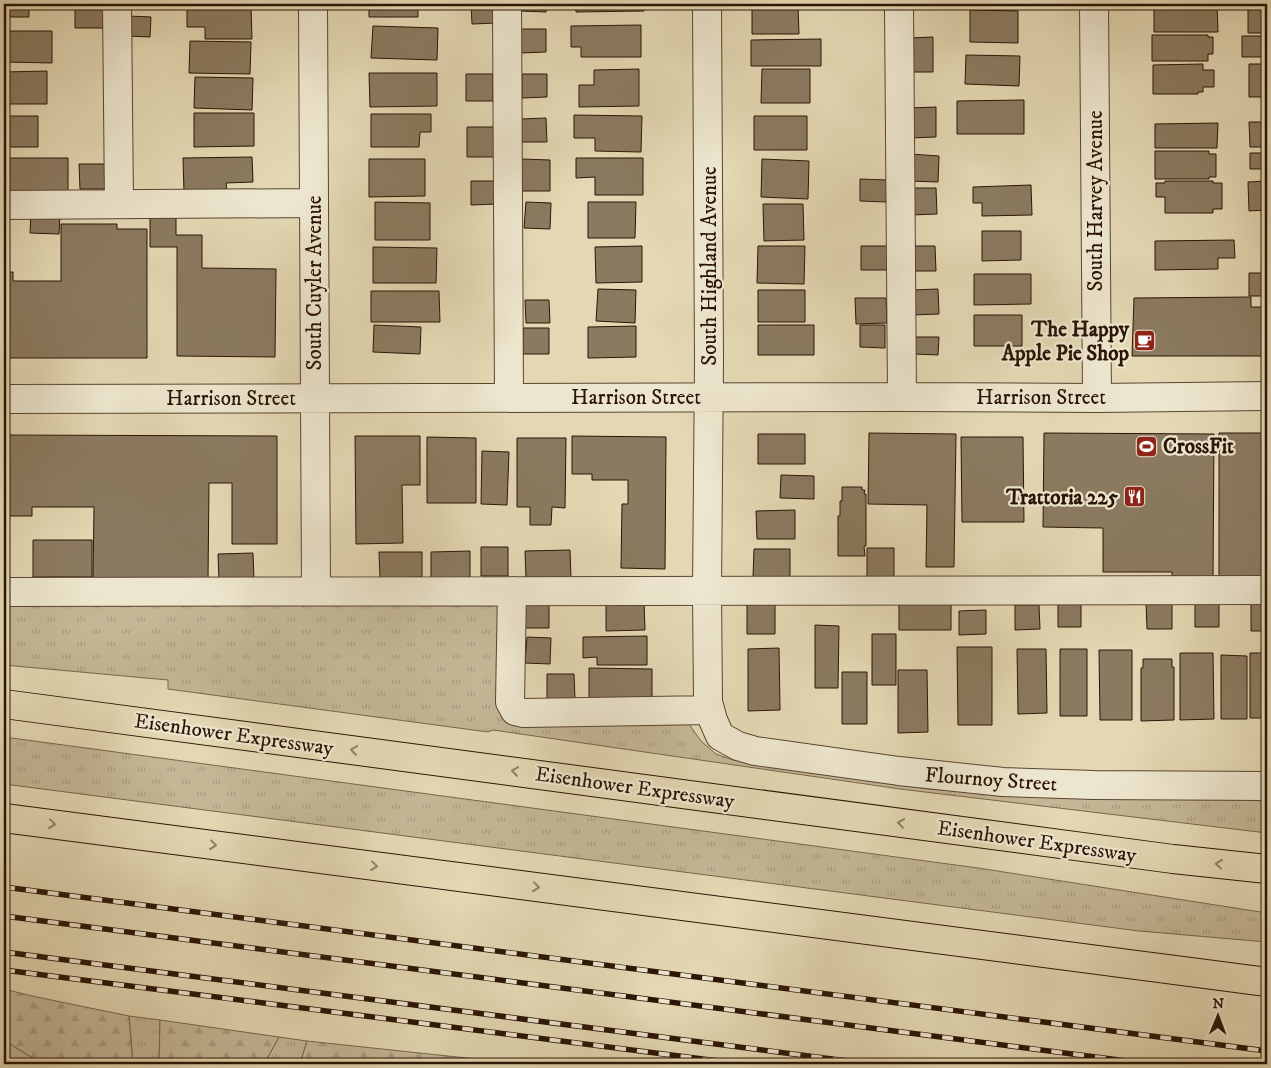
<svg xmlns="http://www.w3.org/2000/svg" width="1271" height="1068" font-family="'IM FELL DW Pica',serif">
	<defs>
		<pattern id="grass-tufts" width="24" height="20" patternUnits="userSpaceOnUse" patternTransform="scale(1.25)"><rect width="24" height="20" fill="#c4b796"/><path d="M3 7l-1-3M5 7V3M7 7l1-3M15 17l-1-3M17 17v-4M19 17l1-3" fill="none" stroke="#a99c80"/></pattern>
		<pattern id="forest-firs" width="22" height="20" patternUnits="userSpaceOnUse" patternTransform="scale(1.25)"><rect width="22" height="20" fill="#c4b796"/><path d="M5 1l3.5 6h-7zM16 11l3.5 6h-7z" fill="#a99c80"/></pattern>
	</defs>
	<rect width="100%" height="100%" fill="#e3d8b3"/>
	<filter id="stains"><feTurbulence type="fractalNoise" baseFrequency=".004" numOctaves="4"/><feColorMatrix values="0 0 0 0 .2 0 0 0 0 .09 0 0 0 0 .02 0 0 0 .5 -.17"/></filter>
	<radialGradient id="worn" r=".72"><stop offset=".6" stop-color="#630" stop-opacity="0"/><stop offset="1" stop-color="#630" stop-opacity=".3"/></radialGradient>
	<!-- grass -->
	<path fill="url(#grass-tufts)" stroke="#78664e" d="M498 600 503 711 689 724 701 741 716 754 733 760 929 789 971 792 1267 795V833L900 789 493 730 488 732 168 689V680L4 665V601Z
		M4 737 978 868 1267 913V942L1139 931 4 784Z
		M129 1016 160 1020 159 1064H133Z
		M279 1037 307 1041 300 1064H264Z
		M4 1040 42 1064H4Z"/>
	<!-- forest -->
	<path fill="url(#forest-firs)" stroke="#78664e" d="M4 989 32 996 129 1016 133 1064H42L4 1040Z
		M160 1020 279 1037 264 1064H159Z
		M307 1041 504 1062 521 1064H300Z"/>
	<!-- building -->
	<path fill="#8b7a60" stroke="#2b1406" d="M4 4H29V17H4Z
		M75 4H104V28H75Z
		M369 4H418V17H369Z
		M471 4H497V23L472 24Z
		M519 4H547L546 12 519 11Z
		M576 4H644V11L576 12Z
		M910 4H940V9H910Z
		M983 4H1020V6L983 5Z
		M1217 4 1218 32H1154V5Z
		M752 5H798L799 34H752Z
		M187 7H251L252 39H205V27H187Z
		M1248 9H1267V33H1248Z
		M970 10 1018 11V43L970 42Z
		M128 16 151 17 150 37 127 36Z
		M641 25V57H581V47H571V26Z
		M373 26 438 28 437 60 371 58Z
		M521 29H546V52L521 53Z
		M4 31H52V63L4 62Z
		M1152 35H1208V37H1213V54H1208V61H1152Z
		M1242 36H1267V57H1242Z
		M933 37V72H909V38Z
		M821 39V66H751V40Z
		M190 41 251 42 250 74 189 73Z
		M966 55 1020 56 1019 86 965 84Z
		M1203 64V70H1214V87H1203V92H1198V94H1153V65Z
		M1249 64H1267V97H1249Z
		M639 69V106L579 107V85H594V70Z
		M762 69H810V103H761Z
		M47 71V104H4V72Z
		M369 73H437V106L370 107Z
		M466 74H493V101H466Z
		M522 74H547V97L522 98Z
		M195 77 253 78 252 110 194 108Z
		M1024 100V134H957V101Z
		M936 107V137L910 138 909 108Z
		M194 113H254V146L194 147Z
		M371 114H431V132H420L419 147H371Z
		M574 115 642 116 641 152 595 151V138H574Z
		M4 116H38V147H4Z
		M754 116H807V150H754Z
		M546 118 547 142H521V119Z
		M1249 122H1267V147H1250Z
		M1218 123 1217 148H1155V124Z
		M467 127H495L494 157H467Z
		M1155 151H1209V154H1216V177H1209V179H1155Z
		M1250 153H1267V169H1250Z
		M910 154 939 156 938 182 909 181Z
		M252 157 253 182 226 183 227 191 184 192 183 158Z
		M4 158H68V192H4Z
		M576 158H643V195H595V177L576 178Z
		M369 159H425V196L369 197Z
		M521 159 550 160V191H521Z
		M762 159 809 161 808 199 761 197Z
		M79 164H107V189H80Z
		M860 179 887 180 886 202 860 201Z
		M471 181H496V204L471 205Z
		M1165 181H1213V183H1222V209H1213V213H1165V197H1156V183H1165Z
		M1267 181V210L1249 211 1248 182Z
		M1031 185 1032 215 982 216V203H973V187Z
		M910 188H936L937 214 911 215Z
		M375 202 430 203V240H375Z
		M526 202 551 203 550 229 524 228Z
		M588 202H636L635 238H588Z
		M763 204H803L804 240 764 241Z
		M31 214 60 215 59 234 30 233Z
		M150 217H176V235H202V268L276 269 275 357 177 356V247H150Z
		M61 224H117V229H147V358H4V272H13V281H61Z
		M982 231H1021V260L982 261Z
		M1234 240 1235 258H1218V269L1155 270V241Z
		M642 246V282L596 283 595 247Z
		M758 246H805L804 284 757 283Z
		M861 246H887V270H861Z
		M911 246H935L936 271H911Z
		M373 247 437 248 436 283H373Z
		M1249 273H1267V296H1249Z
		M974 274H1031V304L974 305Z
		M598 289 636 290 635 323 596 321Z
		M938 289 939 314 912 315 911 290Z
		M758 290H805V322H758Z
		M371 291H439L440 322H371Z
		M1251 297V307H1267V356H1132L1134 298Z
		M855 298H886L887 323 856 324Z
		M525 300H549L550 323H526Z
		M974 315H1022V346H974Z
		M374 325 421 327 420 354 373 352Z
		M758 325H814V355H758Z
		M860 325H885V348L860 347Z
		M636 326V357L588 358V327Z
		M523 328H549V354H523Z
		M913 337H939L938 355 913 354Z
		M869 433 956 434 954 567H926L927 505 868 504Z
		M1044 433 1214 434 1213 578H1172V572H1103V528L1043 527Z
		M1219 433H1267V577H1219Z
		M758 434H805V464H758Z
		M4 435 277 436V544H232V483H209L208 580 93 579 94 507H32V516H4Z
		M355 436H420V485H402L403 543 356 544Z
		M572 436 666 437 665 569 621 568 622 504H628V480H592V474H572Z
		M427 437 476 438V503H427Z
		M961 437H1023L1024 522H962Z
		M517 438H566L565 508 552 507 551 525H530V507H517Z
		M482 451 509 452 507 505 481 504Z
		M781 475 814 476V499L780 498Z
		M842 487H862V490H865L864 494H866V546H864L865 556H838V516H840V501H842Z
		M795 510V539H757L756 511Z
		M33 540H92V577H33Z
		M481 547H508V576H481Z
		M867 548H894V577H867Z
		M754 549H790V578L753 577Z
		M570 550 571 578 526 579 525 551Z
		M470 551V578L431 579V552Z
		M379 552H422V577L380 578Z
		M253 553 254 579 219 580 218 554Z
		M525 600H549V628H525Z
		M644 601 645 630 606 631V602Z
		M1058 602H1081V627H1058Z
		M1146 602H1172V629H1147Z
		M1195 602H1219V627H1195Z
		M747 603H775V634H747Z
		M899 603H951V630H899Z
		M1251 603H1267V631H1251Z
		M1015 605H1039L1040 629 1015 630Z
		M986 610V634L959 635V611Z
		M815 625 839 626 838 688H815Z
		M872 634H896V685H872Z
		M647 636V665H597V657L583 658V637Z
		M527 637 551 638 550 664 525 663Z
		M957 647H992V725H958Z
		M779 648 780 710 748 711V649Z
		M1017 649H1046L1047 713 1018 714Z
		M1060 649H1087V716H1060Z
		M1099 650H1132V720H1100Z
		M1180 653H1213L1214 719 1180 720Z
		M1250 653H1267V718H1250Z
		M1221 655 1247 656V719H1221Z
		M1143 659H1172V667H1174V720L1141 721V668H1143Z
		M589 668 652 669V701H589Z
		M898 670H927L928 732 898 733Z
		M842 672H867V724H842Z
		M547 674H574L575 699H547Z"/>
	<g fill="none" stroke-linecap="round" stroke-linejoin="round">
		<defs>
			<path id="minor" d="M117 4 119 204
				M313 4 316 591
				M507 4 509 397
				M707 4 709 361 707 591 708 702 713 720 720 736 738 746 755 751 899 771 1003 782 1094 785 1267 786
				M899 4 902 397
				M1094 4 1097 398
				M4 205 314 203
				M4 399 902 397 1097 398 1267 396
				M512 591 510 702 515 711 524 713 710 710
				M4 592 1267 590"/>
			<path id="highway" d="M4 704 1173 859 1267 869
				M4 818 1267 982"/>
		</defs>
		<!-- minor casing -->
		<use href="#minor" stroke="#594531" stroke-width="30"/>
		<!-- highway casing -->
		<use href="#highway" stroke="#2b1406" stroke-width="30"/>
		<!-- minor -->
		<use href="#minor" stroke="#ede6ce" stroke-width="28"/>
		<!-- highway -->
		<use href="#highway" stroke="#e3d8b3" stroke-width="28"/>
		<defs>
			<path id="rail" d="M4 887 1267 1051
				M4 916 1150 1064
				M4 952 871 1064
				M4 970 742 1064"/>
		</defs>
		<!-- rail casing -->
		<use href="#rail" stroke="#2b1406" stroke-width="5.5"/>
		<!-- rail -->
		<use href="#rail" stroke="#ede6ce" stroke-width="4" stroke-dasharray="11" stroke-linecap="butt"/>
	</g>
	<!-- one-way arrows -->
	<defs><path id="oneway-chevron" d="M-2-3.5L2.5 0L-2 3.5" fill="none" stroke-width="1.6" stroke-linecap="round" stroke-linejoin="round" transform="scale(1.25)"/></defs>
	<g stroke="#908065">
		<use href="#oneway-chevron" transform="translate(354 750) rotate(-172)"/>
		<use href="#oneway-chevron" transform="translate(515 771) rotate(-172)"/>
		<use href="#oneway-chevron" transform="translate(901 823) rotate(-172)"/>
		<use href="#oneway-chevron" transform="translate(52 824) rotate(7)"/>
		<use href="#oneway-chevron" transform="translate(213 845) rotate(7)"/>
		<use href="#oneway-chevron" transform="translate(1219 864) rotate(-174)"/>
		<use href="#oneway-chevron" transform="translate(374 866) rotate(7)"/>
		<use href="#oneway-chevron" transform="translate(536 887) rotate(7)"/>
	</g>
	<!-- icons -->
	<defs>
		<symbol id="cafe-square" viewBox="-11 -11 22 22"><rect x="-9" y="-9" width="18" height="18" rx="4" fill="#8f2418" stroke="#ede6ce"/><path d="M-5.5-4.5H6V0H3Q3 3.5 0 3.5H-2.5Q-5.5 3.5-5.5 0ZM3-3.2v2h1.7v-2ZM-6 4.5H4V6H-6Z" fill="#fff"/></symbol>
		<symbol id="stadium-square" viewBox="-11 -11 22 22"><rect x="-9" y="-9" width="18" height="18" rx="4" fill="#8f2418" stroke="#ede6ce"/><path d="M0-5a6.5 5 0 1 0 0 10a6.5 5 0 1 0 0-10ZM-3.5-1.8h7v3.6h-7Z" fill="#fff"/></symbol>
		<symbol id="restaurant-square" viewBox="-11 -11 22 22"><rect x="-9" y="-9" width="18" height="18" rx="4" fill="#8f2418" stroke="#ede6ce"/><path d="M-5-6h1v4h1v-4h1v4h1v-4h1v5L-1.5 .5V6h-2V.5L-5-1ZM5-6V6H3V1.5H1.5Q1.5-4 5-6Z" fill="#fff"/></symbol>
	</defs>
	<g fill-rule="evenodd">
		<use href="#cafe-square" x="1132" y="328" width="25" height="25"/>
		<use href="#stadium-square" x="1134" y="434" width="25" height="25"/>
		<use href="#restaurant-square" x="1122" y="484" width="25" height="25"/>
	</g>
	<g text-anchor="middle" stroke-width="4.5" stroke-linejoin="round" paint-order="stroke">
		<!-- street labels -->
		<g font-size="21" fill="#2b1406" stroke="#ede6ce">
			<text transform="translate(1095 201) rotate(-90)" y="7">South Harvey Avenue</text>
			<text transform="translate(709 266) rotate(-90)" y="7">South Highland Avenue</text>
			<text transform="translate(314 283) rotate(-90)" y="7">South Cuyler Avenue</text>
			<text x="636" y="404">Harrison Street</text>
			<text x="1041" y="404">Harrison Street</text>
			<text x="231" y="405">Harrison Street</text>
			<text transform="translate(234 734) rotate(8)" y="7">Eisenhower Expressway</text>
			<text transform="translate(991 779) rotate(4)" y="7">Flournoy Street</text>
			<text transform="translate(635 787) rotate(8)" y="7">Eisenhower Expressway</text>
			<text transform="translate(1037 841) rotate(8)" y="7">Eisenhower Expressway</text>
		</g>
		<!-- poi labels -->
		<g font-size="21" font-weight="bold" fill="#2b1406" stroke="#ede6ce" text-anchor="end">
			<text x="1129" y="336">The Happy<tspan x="1129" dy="24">Apple Pie Shop</tspan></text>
			<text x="1163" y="453" text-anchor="start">CrossFit</text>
			<text x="1118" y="504">Trattoria 225</text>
		</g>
	</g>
	<!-- margin -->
	<rect width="1271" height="1068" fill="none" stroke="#e3d8b3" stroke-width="20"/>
	<rect x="5" y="5" width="1261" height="1058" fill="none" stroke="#2b1406" stroke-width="2.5"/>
	<rect x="10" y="10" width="1251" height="1048" fill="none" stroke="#2b1406"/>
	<!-- north arrow -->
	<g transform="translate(1218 1016) rotate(1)" stroke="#ede6ce" stroke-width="4" paint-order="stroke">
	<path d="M0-4L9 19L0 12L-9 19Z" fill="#2b1406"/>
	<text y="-8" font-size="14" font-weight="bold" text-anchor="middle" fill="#2b1406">N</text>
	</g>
	<rect width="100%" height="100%" filter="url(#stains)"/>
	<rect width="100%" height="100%" fill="url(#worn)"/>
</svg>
